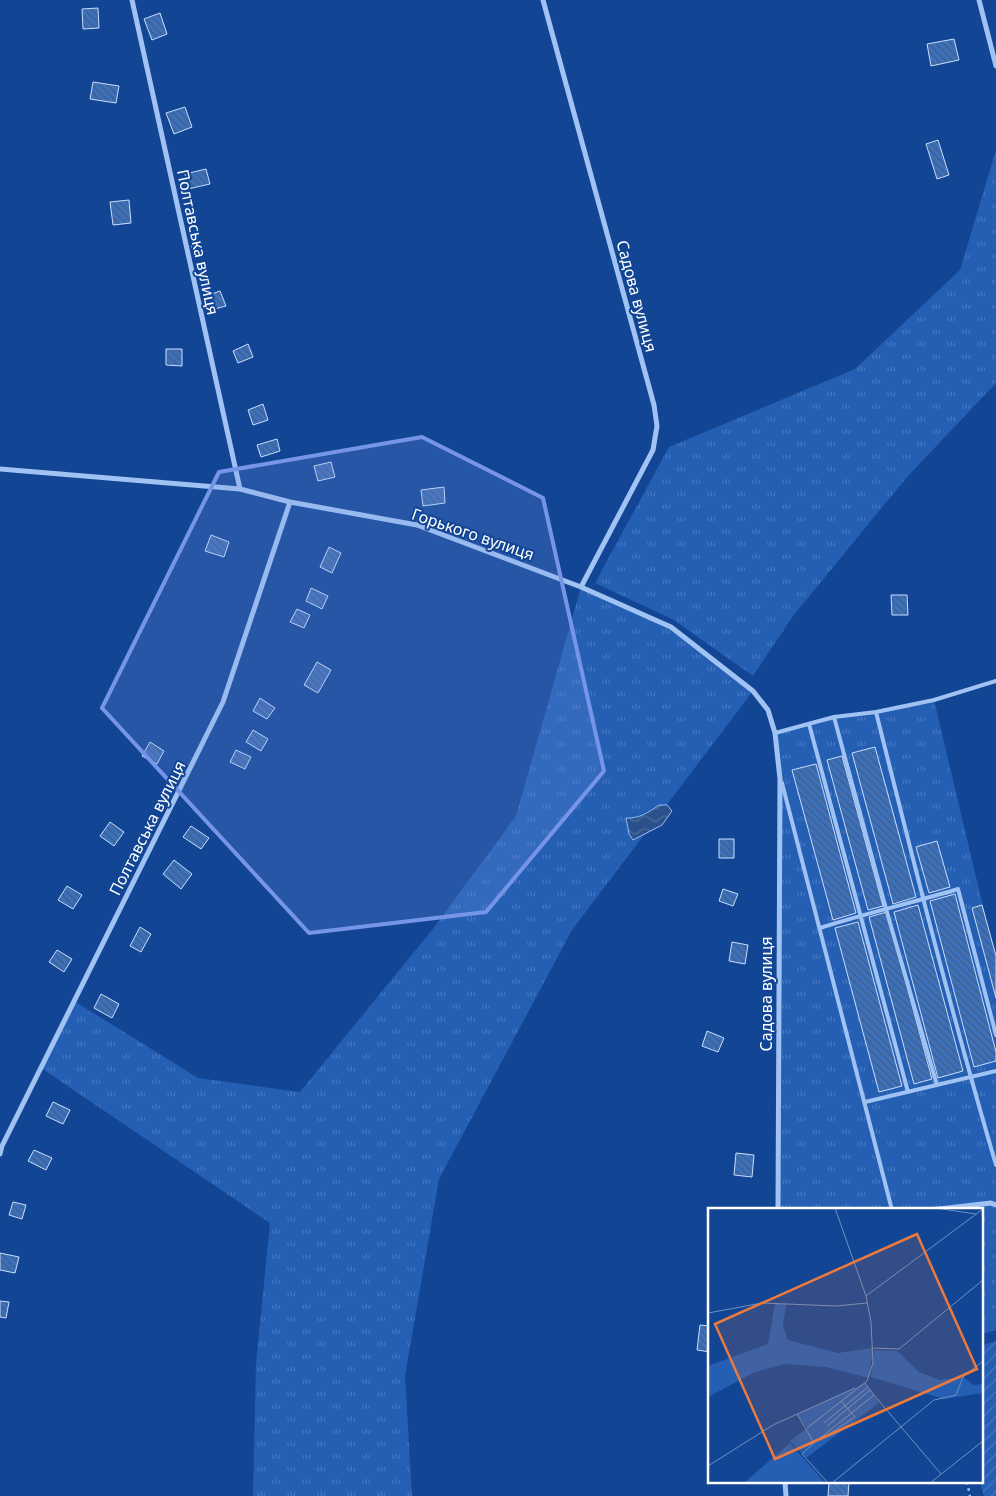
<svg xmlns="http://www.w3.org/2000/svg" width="996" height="1496" font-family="'Noto Sans',sans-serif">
	<defs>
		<pattern id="grass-tufts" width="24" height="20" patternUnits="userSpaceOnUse" patternTransform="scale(1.25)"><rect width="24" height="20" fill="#245fb4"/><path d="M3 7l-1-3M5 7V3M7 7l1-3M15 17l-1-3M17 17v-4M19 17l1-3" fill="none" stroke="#4577bf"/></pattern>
		<pattern id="garden-furrows" width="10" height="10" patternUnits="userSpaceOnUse" patternTransform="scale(1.25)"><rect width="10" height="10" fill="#245fb4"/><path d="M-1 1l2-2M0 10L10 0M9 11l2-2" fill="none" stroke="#4577bf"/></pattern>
		<pattern id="water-waves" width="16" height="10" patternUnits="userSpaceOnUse" patternTransform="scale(1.25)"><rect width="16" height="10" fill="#2b518c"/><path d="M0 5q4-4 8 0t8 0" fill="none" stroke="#4b6b9d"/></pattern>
		<pattern id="building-back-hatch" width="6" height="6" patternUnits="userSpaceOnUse" patternTransform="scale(1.25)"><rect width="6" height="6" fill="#3b70bd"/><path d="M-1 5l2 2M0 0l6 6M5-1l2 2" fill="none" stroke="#445c7f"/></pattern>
	</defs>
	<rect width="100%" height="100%" fill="#124695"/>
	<!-- grass -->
	<path fill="url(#grass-tufts)" d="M996 150V383L907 477 793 616 753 676 674 620 595 583 669 447 855 369 960 270Z
		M581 587 671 627 753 691 572 930 439 1179 405 1376 412 1496H253L256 1364 270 1223 41 1068 74 1001 198 1078 300 1092 432 930 516 816Z
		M934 700 996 961V1330L982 1334V1210H778L780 779 775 733 834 717 876 712Z"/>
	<!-- garden -->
	<path fill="url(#garden-furrows)" d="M996 1341V1496H984L980 1482H982V1345Z"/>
	<!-- water -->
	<path fill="url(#water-waves)" stroke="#93bdf6" d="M659 805H667L672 811 662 825 633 840 629 834 626 818C639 819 649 812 659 805Z"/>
	<!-- building -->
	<path fill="url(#building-back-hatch)" stroke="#c9defd" d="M98 8 99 28 83 29 82 9Z
		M160 13 167 34 152 40 144 19Z
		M954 39 959 60 931 66 927 44Z
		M93 82 119 86 116 103 90 99Z
		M185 107 192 127 174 134 166 113Z
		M938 140 949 175 937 179 926 144Z
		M206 169 210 184 188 189 185 174Z
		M129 200 131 223 113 225 110 202Z
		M200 242 204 254 195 257 191 245Z
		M220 291 226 306 211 310 206 296Z
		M248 344 253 357 238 363 233 351Z
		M166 349H182V366L166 365Z
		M263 404 268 420 253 425 248 410Z
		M277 439 280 451 261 457 257 445Z
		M331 462 335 477 318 481 314 466Z
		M444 487 445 503 423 506 421 490Z
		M211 535 229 542 224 557 205 551Z
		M329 547 341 553 332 573 320 567Z
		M311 588 328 596 322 609 306 601Z
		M891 595H907L908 615H892Z
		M297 609 310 615 304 628 290 622Z
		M317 662 331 670 318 693 304 685Z
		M260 698 275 708 267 719 253 711Z
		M253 730 268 739 261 751 246 742Z
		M150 742 164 751 157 764 142 756Z
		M875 747 916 897 893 904 852 753Z
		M236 750 251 757 245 769 230 762Z
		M842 756 883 906 868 910 827 760Z
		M816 764 856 913 833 920 792 770Z
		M110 822 124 832 114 846 100 836Z
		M191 826 209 838 201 849 183 837Z
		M719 839H734V858H719Z
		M937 841 950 887 929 893 916 847Z
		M174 860 192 874 181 889 163 874Z
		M67 886 82 895 73 909 58 900Z
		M723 889 738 894 733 906 719 901Z
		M955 894 996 1052V1061L974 1067 930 901Z
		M918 905 963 1071 938 1078 894 912Z
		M982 905 996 956V998L972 908Z
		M887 912 932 1079 914 1084 869 917Z
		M858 922 902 1086 879 1092 835 928Z
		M140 927 151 934 141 952 130 946Z
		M732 942 748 945 745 964 729 961Z
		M57 950 72 959 64 972 49 962Z
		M101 994 119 1004 112 1018 94 1008Z
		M707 1031 724 1038 718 1052 702 1046Z
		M53 1102 70 1110 63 1124 46 1116Z
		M34 1150 52 1158 46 1170 28 1161Z
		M736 1153 754 1155 752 1177 734 1175Z
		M13 1202 26 1205 22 1219 9 1215Z
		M0 1253 19 1257 15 1273 0 1270Z
		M0 1301 9 1302 6 1318 0 1317Z
		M700 1325 710 1326V1352L697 1350Z
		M829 1482H849L848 1496H828Z"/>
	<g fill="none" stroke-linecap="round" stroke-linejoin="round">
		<!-- path -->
		<path stroke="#a1c3f3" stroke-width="2.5" stroke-dasharray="2.5 4" stroke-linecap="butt" d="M967 1482 970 1496"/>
		<!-- service -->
		<path stroke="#a1c3f3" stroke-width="4" d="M876 712 934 700 996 681
			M834 717 886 909 937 1085
			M809 724 908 1092
			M775 733 834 717 876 712C914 864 952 1015 996 1165
			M782 783 892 1210
			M820 928C866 913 912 903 958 889L996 1035
			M865 1102 996 1071"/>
		<!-- minor -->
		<path stroke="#a1c3f3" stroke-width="5" d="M132 0 240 489
			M543 0 654 405 657 426 653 450 581 587
			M979 0 996 66
			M0 469 240 489 290 502 417 525 581 587 671 627 753 691 768 710 775 733 780 779 778 1210
			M0 1154 2 1146 223 702 290 502
			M930 1210 991 1203 996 1205
			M785 1482 786 1496"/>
	</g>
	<!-- marked area -->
	<path fill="#7795e8" fill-opacity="0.2" stroke="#7795e8" stroke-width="4" stroke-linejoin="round" d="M422 437 543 498 604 771 486 912 309 933 102 708 219 472Z"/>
	<g text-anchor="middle" stroke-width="4" stroke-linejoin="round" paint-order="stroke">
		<!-- street labels -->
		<g font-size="16" fill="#fff" stroke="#124695">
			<text transform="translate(198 242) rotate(78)" y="6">Полтавська вулиця</text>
			<text transform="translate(637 296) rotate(75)" y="6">Садова вулиця</text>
			<text transform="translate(473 534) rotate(19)" y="6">Горького вулиця</text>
			<text transform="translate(147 828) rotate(-63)" y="6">Полтавська вулиця</text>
			<text transform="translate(766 994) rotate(-90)" y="6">Садова вулиця</text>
		</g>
	</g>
	<!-- overview -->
	<g transform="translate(708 1208)">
		<rect width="275" height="275" fill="#124695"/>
		<path d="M67 96H78L75 118 80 132 130 145 165 140 161 170 118 159 76 156 47 164 0 189V158L60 136ZM166 142 189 143 211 164 231 172 255 169 266 177 275 176V185L236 191 163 169ZM157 175 171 195 98 250 82 233 99 220 89 206Z" fill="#245fb4"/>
		<path d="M82 235 117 275H36Z" fill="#245fb4"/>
		<path fill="none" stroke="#7190bf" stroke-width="1" d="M228 0 268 6M158 88 275 1M0 105 54 95 128 98 159 95M165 140 191 141 275 72M166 187 233 266M89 206 106 235 94 246 120 275M116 215 160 179M119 218 162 182M99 220 159 173 165 155 163 114 158 88 127 0M112 232 147 209 133 193M106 235 166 187 157 175M0 258 65 217 147 180M124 275 226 192 248 187 255 169 275 153M222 275 275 233"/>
		<path fill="#ed7a3d" fill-opacity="0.15" stroke="#ed7a3d" stroke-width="2.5" d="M209 26 269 161 67 251 7 116Z"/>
		<rect width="275" height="275" fill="none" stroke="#fff" stroke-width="2.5"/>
	</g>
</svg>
